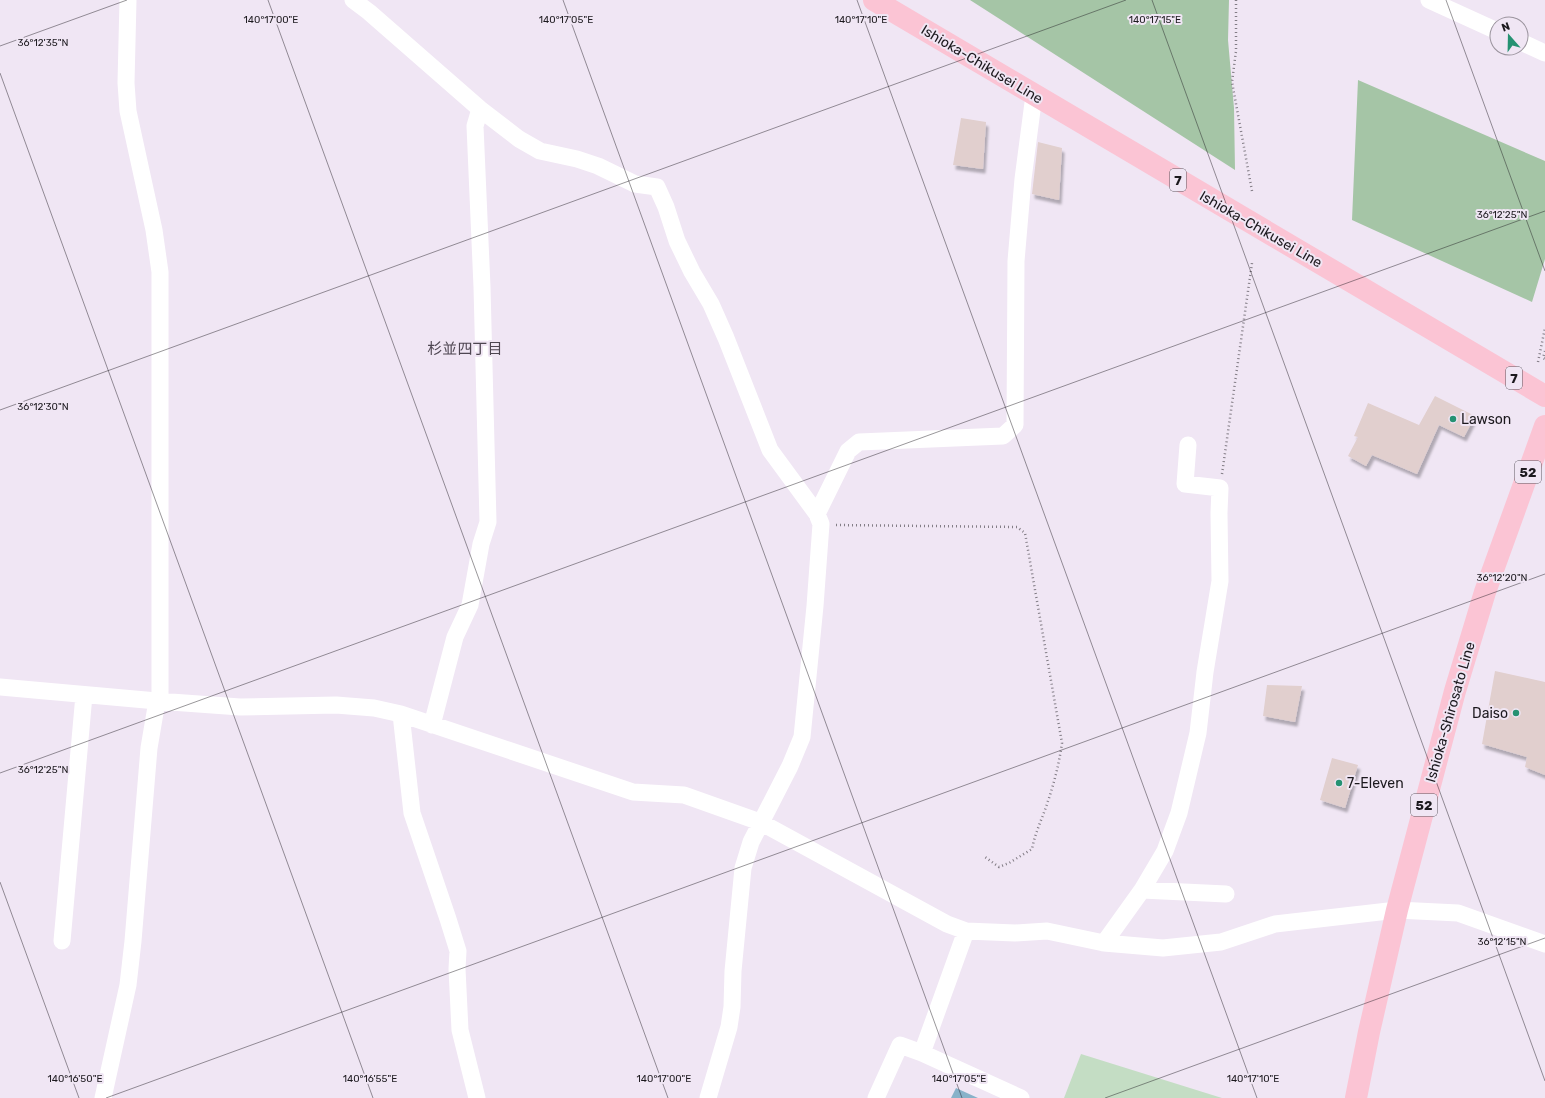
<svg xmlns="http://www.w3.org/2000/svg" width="1545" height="1098" font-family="Rubik,'Noto Sans JP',sans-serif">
	<defs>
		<filter id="shadow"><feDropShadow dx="2.5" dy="4.5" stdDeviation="1" flood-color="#0004"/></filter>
	</defs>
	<rect width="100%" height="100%" fill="#f0e6f4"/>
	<!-- green -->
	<path fill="#c4ddc4" d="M1081 1054 1222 1098H1064Z"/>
	<!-- forest -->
	<path fill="#a5c5a6" d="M970 0H1229L1228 40 1234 108 1235 170Z
		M1358 80 1545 161V259L1532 302 1352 220Z"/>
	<!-- water -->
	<path fill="#88b2c9" d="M956 1088 978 1098H951Z"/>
	<!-- building -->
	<path fill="#e1cfce" filter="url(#shadow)" d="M961 118 986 122 983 169 953 165Z
		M1038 142 1062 148 1059 200 1032 194Z
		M1435 396 1475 416 1464 437 1439 425 1417 474 1372 455 1366 466 1348 456 1358 437 1354 436 1368 403 1419 425Z
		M1495 671 1545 682V775L1525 767 1527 757 1482 744Z
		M1267 685 1302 686 1295 722 1263 716Z
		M1332 758 1358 765 1345 808 1320 800Z"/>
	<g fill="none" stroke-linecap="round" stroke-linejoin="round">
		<!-- path -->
		<path stroke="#837d86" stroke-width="2.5" stroke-dasharray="1 3" stroke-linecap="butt" d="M1236 0V51L1232 82 1252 191
			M1545 351 1543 358 1545 359
			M1538 362 1545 328
			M1222 474 1252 263
			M836 525 1017 527 1025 533 1062 743C1059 764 1054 784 1047 804 1042 819 1035 833 1032 849L1009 863 999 867 985 857"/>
		<!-- minor -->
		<path stroke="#fff" stroke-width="17" d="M128 0 126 83 128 111 154 230 160 272V701
			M353 0 369 12 480 109 519 139 540 151 577 159 598 166 635 184 657 187 666 207 677 241 692 272 711 304 726 338 770 450 817 514 821 524 815 606 802 737 790 766 751 842 743 868 733 971 732 1007 729 1027 708 1098
			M1429 0 1497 31
			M1521 42 1545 53
			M817 514 848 451 859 442 1003 436 1015 425 1016 261 1023 179 1034 95
			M0 687 157 701 240 707 336 705 374 708 401 714 633 792 684 795 760 822 947 924 966 931 1015 933 1047 931 1104 943 1163 948 1221 942 1275 924 1397 910 1458 913 1545 944
			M401 714 412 813 448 919 458 951 457 969 460 1030 477 1098
			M432 725 455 637 470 605 481 544 488 522 482 287 475 126 480 109
			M1142 890 1226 894
			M62 941 84 695
			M1104 943 1142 890 1165 851 1179 813 1198 733 1205 672 1220 581 1219 513 1220 488 1185 484 1188 445
			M922 1053 966 931
			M103 1098 128 985 133 941 149 748 157 701
			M876 1098 900 1045 922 1053 1021 1098"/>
		<!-- major -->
		<path stroke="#fbc4d4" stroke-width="22" d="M874 0 1545 396
			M1356 1098 1369 1032 1397 910 1455 691 1485 592 1545 426"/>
	</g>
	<!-- ticks -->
	<path fill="none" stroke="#1c191e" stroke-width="1" stroke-opacity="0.45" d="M268 0 668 1098M563 0 962 1098M857 0 1257 1098M1152 0 1545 1081M1446 0 1545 271M0 46 127 0M0 73 373 1098M0 410 1126 0M0 773 1545 211M0 882 79 1098M106 1098 1545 574M1105 1098 1545 938"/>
	<!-- markers -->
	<g fill="#259272" stroke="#f0e6f4" stroke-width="1.5">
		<circle cx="1453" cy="419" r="4"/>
		<circle cx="1516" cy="713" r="4"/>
		<circle cx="1339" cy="783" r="4"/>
	</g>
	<g text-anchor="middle" stroke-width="4" stroke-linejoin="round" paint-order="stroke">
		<!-- shield labels -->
		<g fill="#f0e6f4" stroke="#5c565e" stroke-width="1">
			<rect x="1170" y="169" width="16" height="22" rx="3"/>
			<rect x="1506" y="367" width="16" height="22" rx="3"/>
			<rect x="1515" y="461" width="26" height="22" rx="3"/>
			<rect x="1411" y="794" width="26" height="22" rx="3"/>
		</g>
		<g font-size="13" font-weight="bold" fill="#1c191e">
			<text x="1178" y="185">7</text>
			<text x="1514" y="383">7</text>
			<text x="1528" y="477">52</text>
			<text x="1424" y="810">52</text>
		</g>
		<!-- street labels -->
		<g font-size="14" fill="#1c191e" stroke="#f0e6f4">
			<text transform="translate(982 64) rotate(31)" y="5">Ishioka-Chikusei Line</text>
			<text transform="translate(1261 229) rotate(30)" y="5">Ishioka-Chikusei Line</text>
			<text transform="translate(1450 712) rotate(-74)" y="5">Ishioka-Shirosato Line</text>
		</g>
		<!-- poi labels -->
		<g font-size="14" fill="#1c191e" stroke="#f0e6f4" text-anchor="start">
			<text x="1461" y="424">Lawson</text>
			<text x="1508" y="718" text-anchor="end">Daiso</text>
			<text x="1347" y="788">7-Eleven</text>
		</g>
		<!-- neighbourhood labels -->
		<g font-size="15" fill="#4e4651" stroke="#f0e6f4">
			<text x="465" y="354">杉並四丁目</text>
		</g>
	</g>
	<g font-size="10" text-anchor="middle" fill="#1c191e" stroke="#f0e6f4" stroke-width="4" stroke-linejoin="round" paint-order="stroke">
		<text x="861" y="23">140°17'10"E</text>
		<text x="271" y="23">140°17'00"E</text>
		<text x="566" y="23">140°17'05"E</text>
		<text x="1155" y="23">140°17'15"E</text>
		<text x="43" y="46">36°12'35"N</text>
		<text x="1502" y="218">36°12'25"N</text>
		<text x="43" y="410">36°12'30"N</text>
		<text x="1502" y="581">36°12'20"N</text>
		<text x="43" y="773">36°12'25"N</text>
		<text x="1502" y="945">36°12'15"N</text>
		<text x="75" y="1082">140°16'50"E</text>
		<text x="370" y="1082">140°16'55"E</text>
		<text x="664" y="1082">140°17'00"E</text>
		<text x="959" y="1082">140°17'05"E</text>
		<text x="1253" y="1082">140°17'10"E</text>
	</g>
	<!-- north arrow -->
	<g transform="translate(1509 36) rotate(340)"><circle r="19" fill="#f0e6f4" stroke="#9b949e"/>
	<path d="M0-3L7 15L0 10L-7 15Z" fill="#259272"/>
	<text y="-6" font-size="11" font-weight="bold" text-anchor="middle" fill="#1c191e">N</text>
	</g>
</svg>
